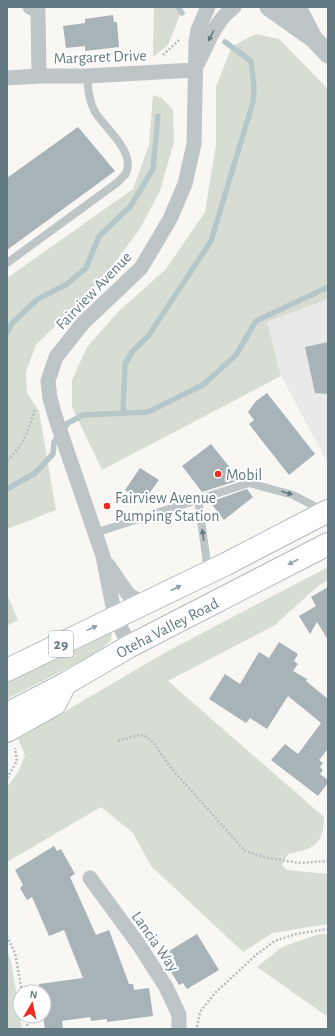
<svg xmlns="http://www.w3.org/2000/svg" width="335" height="1036" font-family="'Alegreya Sans',sans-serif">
	<rect width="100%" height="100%" fill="#f8f7f4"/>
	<!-- built -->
	<path fill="#e8e9e8" d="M328 299V463L281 376 267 322Z"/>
	<!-- green -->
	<path fill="#d8ddd3" d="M154 7H183L168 45 153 57Z
		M256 34 279 39 328 89V299L267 322 281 376 102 470 72 407V380L87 347 118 312 166 269 205 212 216 145V87L232 46Z
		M153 95 162 98 173 110 174 142 160 191 139 230 105 276 36 345 26 372 27 393 39 411 56 510 7 529V278L133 189 149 145Z
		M328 567V580L318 586 275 625 168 681 324 817C324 845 313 849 288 854L282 865 287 870 328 874V924L273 933 243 952 151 866 133 833 101 807 7 862V787L18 772 25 755 18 739 166 652Z
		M7 594 18 620 7 626Z
		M112 632 111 640 99 652 7 699V680Z
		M319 934H328V1017L257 967 282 947Z
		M7 949 12 966 22 1029H7Z"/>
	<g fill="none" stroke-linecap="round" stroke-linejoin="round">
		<!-- stream -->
		<path stroke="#b5c7c8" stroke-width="5.5" d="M178 7 182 13
			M7 333 12 323 38 299 67 284 86 268 99 236 130 207 153 169 158 116
			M123 413 125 364 132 352 149 335 211 241 253 102 254 88 251 61 225 42
			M7 489 35 473 53 454 54 442 68 423 83 415 148 412 203 385 236 355 256 321 328 287"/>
	</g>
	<!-- building -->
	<path fill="#a7b3b7" d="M113 15 114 22H117L119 47 85 51V46L66 48 63 26 85 23V19Z
		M78 127 115 171 7 250V178Z
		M328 342V394L315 393 305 347Z
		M267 393 315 454 289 475 249 424 254 420 248 412 256 401Z
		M211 444 240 480 202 492 182 466Z
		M140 468 159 480 143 502 125 490Z
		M247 489 253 497 224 520 210 502Z
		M328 587V640L317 622 310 634 299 616 316 606 311 597Z
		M279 642 298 654 294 661 298 664 293 671 307 679 306 681 328 699V749L319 760 323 763 320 767 323 770 320 774 328 780V783L318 796 271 760 285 744 298 754 321 723 288 696 267 729 250 718 246 723 209 699 225 674 240 684 259 652 269 658Z
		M54 846 57 851 61 849 75 874 70 877 96 935 109 930 129 984H133L134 990 149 988 153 1016 107 1022V1019L91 1021 90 1017 62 1021 63 1028 45 1029 43 1016 44 992H40L39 984 83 978 64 930 49 936 32 897 27 900 20 888 23 885 15 870Z
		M197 934 219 970 187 989 183 983 179 985 168 967 176 962 169 951Z"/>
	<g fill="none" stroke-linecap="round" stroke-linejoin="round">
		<defs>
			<g id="primary">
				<path d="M7 670 226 564 328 511"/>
				<path id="s1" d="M7 714 65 684 130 646 328 544"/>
			</g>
			<path id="motorway" d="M7 731 55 704 65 684"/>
		</defs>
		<!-- primary casing -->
		<use href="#primary" stroke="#b3babd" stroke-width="24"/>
		<!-- motorway casing -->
		<use href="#motorway" stroke="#b3b9bb" stroke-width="24"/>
		<!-- path -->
		<path stroke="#b8bdbf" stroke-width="2.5" stroke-dasharray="2 2" stroke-linecap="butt" d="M163 55 179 40
			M7 460C22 449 31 425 35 408
			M118 741 135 736 144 735 153 742 171 768 245 851 268 858 300 863 328 861
			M7 778 17 761 15 748
			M7 936 15 953 22 992
			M26 1016 28 1029
			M197 1027 200 1012 215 993 257 954 275 941 296 934 328 929"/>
		<!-- service -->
		<path stroke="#bec5c7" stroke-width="8" d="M7 263 118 182C120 179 125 176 126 173 136 152 104 127 95 112 89 101 88 89 87 76
			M198 499 208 570
			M95 533 249 483 293 495 324 511"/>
		<!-- minor -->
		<path stroke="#bec5c7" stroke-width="15" d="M30 7 38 11 39 76
			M198 63C208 43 215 21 234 7
			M7 78 39 76H87L195 70
			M108 565 128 594 143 604
			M130 646 115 617 103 556 55 416 50 398 48 381 56 357 83 323 141 268 170 219 185 184 194 144 196 42 198 30 208 7
			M90 878 139 945 166 987 179 1015V1029"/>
		<!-- tertiary -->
		<path stroke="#bec5c7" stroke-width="19" d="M269 7 314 39 328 54
			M297 7 313 38"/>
		<!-- primary -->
		<use href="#primary" stroke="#fff" stroke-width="22"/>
		<!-- motorway -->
		<use href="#motorway" stroke="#fff" stroke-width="22"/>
	</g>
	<!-- one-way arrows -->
	<defs><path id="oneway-solid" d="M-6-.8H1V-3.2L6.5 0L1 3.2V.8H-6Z"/></defs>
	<g fill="#617981">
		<use href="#oneway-solid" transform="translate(211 36) rotate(117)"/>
		<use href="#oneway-solid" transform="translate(287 493) rotate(16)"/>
		<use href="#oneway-solid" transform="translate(203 535) rotate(-98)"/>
	</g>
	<g fill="#90a1a7">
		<use href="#oneway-solid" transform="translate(293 562) rotate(152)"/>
		<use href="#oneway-solid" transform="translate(176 588) rotate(-27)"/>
		<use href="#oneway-solid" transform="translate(92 628) rotate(-26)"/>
	</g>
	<!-- markers -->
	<g fill="#ec2c20" stroke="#fff" stroke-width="1.5">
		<circle cx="218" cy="474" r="4"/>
		<circle cx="107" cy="506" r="4"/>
	</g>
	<g text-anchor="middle" stroke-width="4" stroke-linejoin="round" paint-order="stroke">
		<!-- shield labels -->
		<rect fill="#fff" stroke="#90a1a7" stroke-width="1" x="49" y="631" width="24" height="26" rx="3"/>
		<g font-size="15" font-weight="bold" fill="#617981">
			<text x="61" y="649">29</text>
		</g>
		<!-- street labels -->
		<g font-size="16" fill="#617981" stroke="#fff">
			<text transform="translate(100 56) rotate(-2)" y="6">Margaret Drive</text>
			<text transform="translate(93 290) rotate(-46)" y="6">Fairview Avenue</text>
			<text dy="6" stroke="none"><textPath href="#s1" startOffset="182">Oteha Valley Road</textPath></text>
			<text transform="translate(156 941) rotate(55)" y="6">Lancia Way</text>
		</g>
		<!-- poi labels -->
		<g font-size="16" fill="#617981" stroke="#fff" text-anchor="start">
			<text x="226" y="480">Mobil</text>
			<text x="115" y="503">Fairview Avenue<tspan x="115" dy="18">Pumping Station</tspan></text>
		</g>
	</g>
	<!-- border -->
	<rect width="335" height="1036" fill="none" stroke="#617981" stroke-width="16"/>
	<!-- north arrow -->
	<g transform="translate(32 1004) rotate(9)"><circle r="19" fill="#ffffff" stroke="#c0c9cd"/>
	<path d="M0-3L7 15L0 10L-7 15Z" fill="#ec2c20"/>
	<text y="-6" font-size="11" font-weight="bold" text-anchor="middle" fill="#617981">N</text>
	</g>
</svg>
